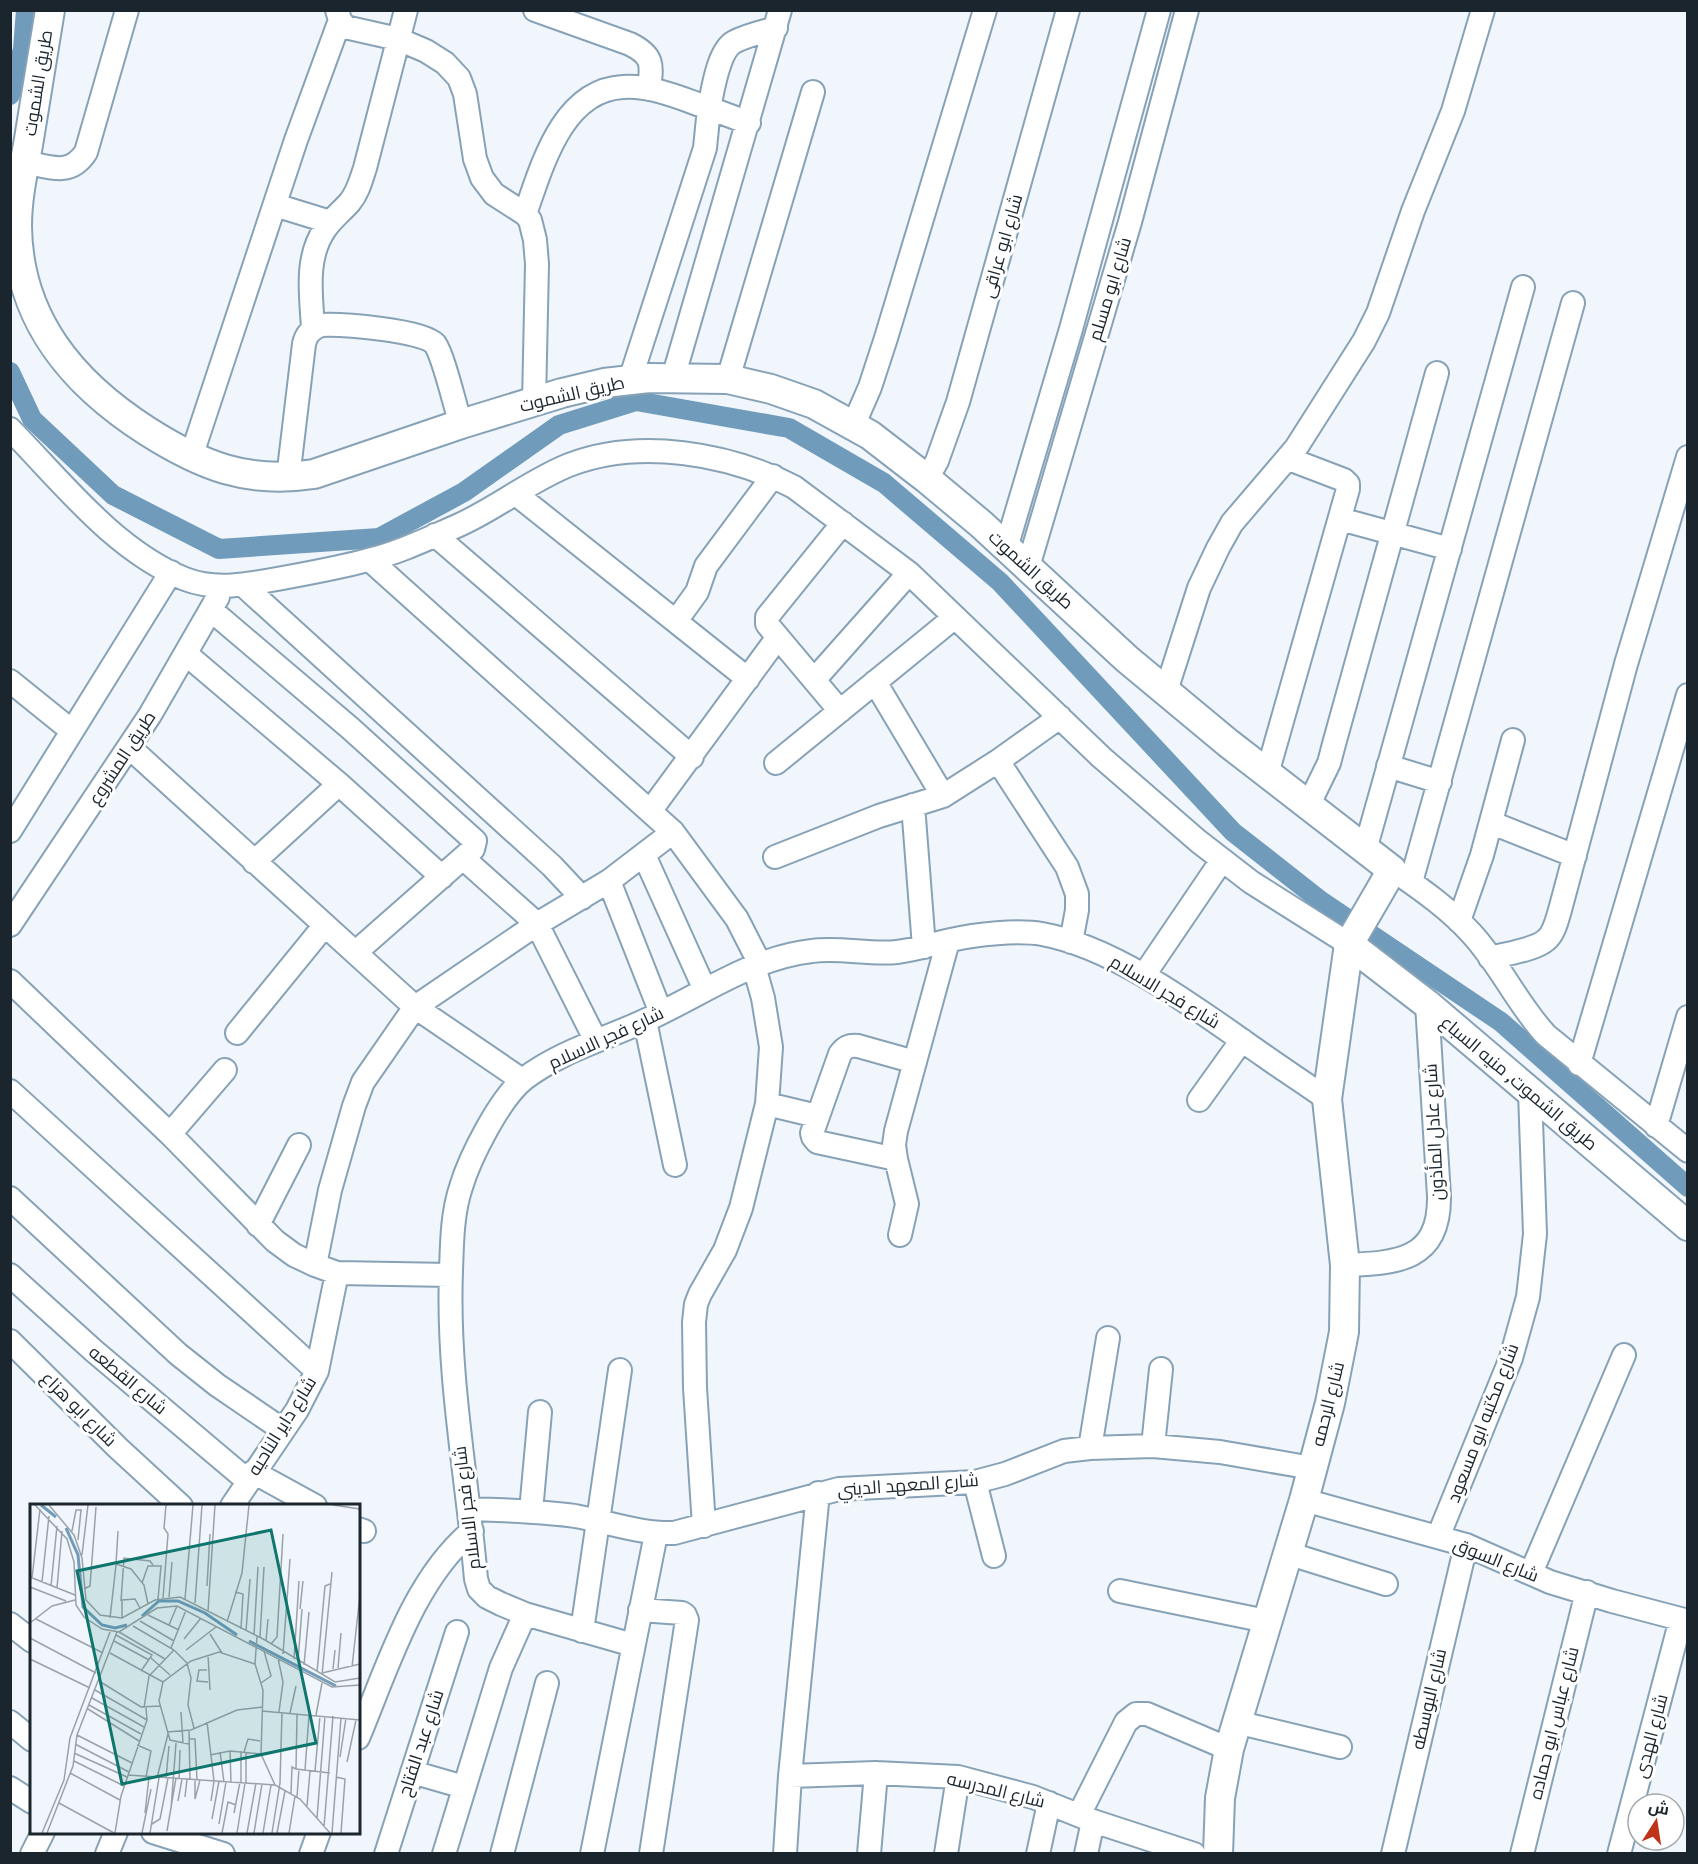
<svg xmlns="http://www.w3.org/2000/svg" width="1698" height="1864" font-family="Signika,Cairo,sans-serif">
	<rect width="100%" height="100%" fill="#f0f6fb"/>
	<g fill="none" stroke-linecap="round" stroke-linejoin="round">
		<!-- canal -->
		<path stroke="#719bbb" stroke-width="20" d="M10 95 23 49 26 10
			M10 372 32 419 113 495 219 549 379 538 464 492 559 425 636 401 789 428 884 483 1000 582 1233 832 1321 901 1501 1022 1688 1187"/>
		<defs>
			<path id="minor" d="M337 10 340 20 345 27 398 39 426 51 445 63 459 78 465 94 475 159 482 178 494 194 525 214 530 220 535 240 537 264 534 402
				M535 10 630 44C654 56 652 65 649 89
				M749 123 709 108C713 90 718 51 734 42 747 35 762 32 776 28
				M25 162C50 167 70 177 86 152L127 10
				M275 205 330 222
				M525 214C542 166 562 90 623 87 652 85 682 99 709 108L705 148 630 380
				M313 328C311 294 305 258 325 229 332 219 342 211 350 202 358 192 361 180 365 168L406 10
				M673 378 780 10
				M728 379 813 92
				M853 426 870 387 886 338 985 10
				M10 429C62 482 115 551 185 579 218 592 255 583 288 577 315 572 342 567 368 560 398 553 429 538 457 526 496 509 529 481 569 465 639 438 728 453 794 487L909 573 1101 757 1198 841 1251 882 1349 944
				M191 457 296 140 340 20
				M288 478 304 344C306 334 311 329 321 325 341 324 423 330 435 344 444 357 455 407 461 424
				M927 479 937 461 958 402 1068 10
				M516 494 748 679
				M1340 519 1450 549
				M435 535 692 757
				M1006 548 1071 329 1159 10
				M370 560 673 832 737 919 760 964
				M1028 567 1130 222 1187 10
				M243 585 552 866 582 898
				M211 610 350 728 475 841 473 849 356 952
				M676 621 697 592 706 566 773 476
				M186 654 339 784 442 877
				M814 680 909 573
				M10 681 72 731
				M875 682 943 796
				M1166 691 1199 588 1218 548 1232 523 1296 448 1364 341 1378 313 1413 211 1453 111 1483 10
				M840 711 767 624V617L843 523
				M129 747 415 1007 522 1080
				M998 761 1067 867 1077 894V910L1071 942
				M776 763 955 617
				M1388 766 1440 782
				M1267 774 1348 489V484L1344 480 1289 459
				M913 805 924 947
				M1308 806 1329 763 1334 744 1437 373
				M651 810 778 637
				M1492 823 1575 856
				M10 831 171 572
				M1365 850 1523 287
				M644 855 705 990
				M775 857 879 816 943 796 998 761 1060 717
				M463 858 537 924 596 1041
				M254 862 339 784
				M1399 874C1425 892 1450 910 1471 933 1500 964 1517 1004 1546 1035L1688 1151
				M609 881 661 1013
				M1411 882 1573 303
				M1459 921 1482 855 1513 740
				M10 925 150 715 218 597
				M1490 958C1504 954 1535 950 1546 940 1554 934 1557 920 1560 910L1626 664 1688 457
				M1144 975 1222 860
				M10 981 170 1134 275 1241 294 1255 315 1265 337 1273 451 1275
				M645 1021 675 1165
				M237 1033 325 925
				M1579 1064 1688 695
				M10 1091 317 1371
				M1199 1100 1242 1040
				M767 1104 817 1116
				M1656 1126 1688 1017
				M170 1134 225 1070
				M896 1159 817 1142 813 1137 812 1133 840 1054C845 1047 849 1045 858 1046L915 1062
				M10 1198 178 1354 217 1385 283 1430
				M258 1225 299 1145
				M900 1235 907 1204 896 1159 894 1145 896 1131 948 941
				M315 1265 330 1190 354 1106 363 1082 415 1007 537 924 609 881 673 832
				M1345 1265C1397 1263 1440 1261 1439 1196L1427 1004
				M10 1275 94 1351 248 1481
				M10 1341 118 1448 181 1506
				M1153 1446 1161 1369
				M1090 1448 1108 1338
				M253 1472 315 1506
				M975 1482 994 1556
				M1304 1500 1466 1545 1550 1582 1612 1601 1688 1621
				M232 1506 297 1410 317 1371 337 1273
				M469 1509C504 1510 540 1511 575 1516 608 1522 640 1534 674 1533L839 1489 975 1482 1005 1474 1064 1451 1090 1448 1153 1446 1220 1452 1312 1468
				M531 1511 540 1412
				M704 1526 695 1388 694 1322 696 1304 700 1294 725 1250 741 1208 767 1104 771 1047 763 998 754 966
				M358 1529 364 1531
				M1438 1537 1511 1358 1528 1297 1535 1234 1530 1092
				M1287 1553 1386 1584
				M1531 1573 1624 1355
				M1120 1591 1266 1621
				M640 1610 682 1613 685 1615 687 1620 651 1854
				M10 1624 32 1641
				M582 1631 620 1370
				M633 1645 525 1614 501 1604 487 1597 479 1589 476 1579C467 1475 447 1376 451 1271 452 1243 452 1214 461 1187 470 1157 500 1098 524 1079 559 1052 605 1039 644 1021 700 996 750 958 812 951 840 947 869 955 897 952 915 950 933 944 951 940 977 934 1017 930 1042 934 1118 948 1201 1012 1263 1055 1284 1070 1306 1084 1327 1099
				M10 1722 32 1740
				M1236 1722 1340 1747
				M358 1738C387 1669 413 1580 472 1531
				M412 1772 464 1787
				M790 1776 876 1773 958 1777 1033 1797 1093 1821 1194 1854
				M10 1788 32 1802
				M1079 1815 1126 1722 1136 1714H1147L1229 1749
				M153 1832 223 1854
				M32 1854 43 1832
				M107 1854 116 1832
				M311 1854 319 1832
				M386 1854 457 1632
				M444 1854 501 1668 525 1614
				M502 1854 547 1683
				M592 1854 656 1534
				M785 1854 790 1776 818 1493
				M869 1854 876 1773
				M946 1854 958 1777
				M1038 1854 1049 1803
				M1086 1854 1093 1821
				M1393 1854 1466 1545
				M1522 1854 1587 1592
				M1619 1854 1681 1619"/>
			<path id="tertiary" d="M50 10C43 55 35 100 28 145 23 171 17 199 17 226 18 319 72 383 147 431 202 466 247 484 314 474L461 424 562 393 604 383 649 378 728 379 771 389 814 404 870 435 927 479 981 524 1127 659 1228 743 1392 870 1349 944 1327 1099 1345 1265 1344 1332 1330 1403 1304 1500 1229 1749 1220 1798 1218 1854
				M1349 944 1427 1004 1688 1226"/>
		</defs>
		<!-- minor casing -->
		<use href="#minor" stroke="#87a2b7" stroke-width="26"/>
		<!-- tertiary casing -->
		<use href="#tertiary" stroke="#87a2b7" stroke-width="32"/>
		<!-- minor -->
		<use href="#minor" stroke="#fff" stroke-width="22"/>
		<!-- tertiary -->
		<use href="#tertiary" stroke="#fff" stroke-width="28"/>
	</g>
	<g text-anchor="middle" stroke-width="6" stroke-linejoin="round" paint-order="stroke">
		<!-- street labels -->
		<g font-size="18" fill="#1a252d" stroke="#fff">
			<text transform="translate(38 83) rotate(-81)" y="6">طريق الشموت</text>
			<text transform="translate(1002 246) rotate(-74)" y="6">شارع ابو عراقى</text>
			<text transform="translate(1110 289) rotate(-73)" y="6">شارع ابو مسلم</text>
			<text transform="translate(572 394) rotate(-13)" y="6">طريق الشموت</text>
			<text transform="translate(1031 570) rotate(42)" y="6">طريق الشموت</text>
			<text transform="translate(122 758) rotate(-57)" y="6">طريق المشروع</text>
			<text transform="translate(1165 992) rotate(31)" y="6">شارع فجر الاسلام</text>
			<text transform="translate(606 1038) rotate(-25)" y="6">شارع فجر الاسلام</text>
			<text transform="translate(1519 1083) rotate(40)" y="6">طريق الشموت, منيه السباع</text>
			<text transform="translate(1434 1132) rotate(-93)" y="6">شارع عادل المأذون</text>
			<text transform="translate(128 1380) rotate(40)" y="6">شارع القطعه</text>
			<text transform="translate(1328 1404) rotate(-76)" y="6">شارع الرحمه</text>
			<text transform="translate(79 1409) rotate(45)" y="6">شارع ابو هزاع</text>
			<text transform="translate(1483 1423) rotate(-69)" y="6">شارع مكتبه ابو مسعود</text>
			<text transform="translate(282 1426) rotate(-58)" y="6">شارع داير الناحيه</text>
			<text transform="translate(908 1485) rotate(-4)" y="6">شارع المعهد الديني</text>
			<text transform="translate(467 1508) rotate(-97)" y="6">شارع فجر الاسلام</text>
			<text transform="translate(1496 1560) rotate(22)" y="6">شارع السوق</text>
			<text transform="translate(1429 1699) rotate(-77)" y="6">شارع البوسطه</text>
			<text transform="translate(1554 1723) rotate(-76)" y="6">شارع عباس ابو حماده</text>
			<text transform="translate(1651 1736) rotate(-75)" y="6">شارع الهدى</text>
			<text transform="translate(421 1743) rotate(-72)" y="6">شارع عبد الفتاح</text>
			<text transform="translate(996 1790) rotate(14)" y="6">شارع المدرسه</text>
		</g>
	</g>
	<!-- overview -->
	<g transform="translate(30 1504)">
		<rect width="330" height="330" fill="#f0f6fb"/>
		<path fill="none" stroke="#719bbb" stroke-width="3" d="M11 1 26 13M36 24 48 51 53 103 72 121 85 124 97 121M112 112 129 97H148L175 109 207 131M219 137 306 182"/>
		<path fill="none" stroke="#9aa2a9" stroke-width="1.5" d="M5 1 37 35 44 58 46 101 54 113 72 125 89 128 127 104 147 102 302 183 330 181M19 1 44 31 52 54 56 96 70 111 92 114 125 96 150 93 235 136 305 178 330 174M303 1 330 5M42 27 46 6H52M88 27 86 60 101 65 114 81 118 100M48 36 51 6M52 51 58 1M0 73 45 91M2 74 10 5M12 78 19 12M112 79 118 62H131L128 95M21 82 27 22M177 82 180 30M0 83 36 97M27 84 32 27M54 85 60 82 66 3M205 88 213 90 211 125M139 93 142 58M133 94 138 30 134 24 136 1M155 95 163 1M91 97 94 54 120 57 123 61M165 99 172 1M270 105 273 77M178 107 185 1M118 111 149 126M80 114 86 61M92 114V96L105 95 110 104M6 115 73 149M110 117 144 137M197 118 212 69 219 1M0 119 22 102 45 96M139 121 147 102M103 122 144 146 157 159M216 127 220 75M89 128 135 155M180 130 192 149M86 131 122 151 111 167M224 131 228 63M227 132 225 160 233 186 231 250 245 281 270 295 300 329M230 133 234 63M0 134 66 169M154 135 171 114M84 137 119 156M236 137 238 115M241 140 247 133 253 30M141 144 156 106M156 146 186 123M80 149 133 178M253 150 260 55M178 151 180 186M121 154 140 171M248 154 253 178 249 208M0 155 60 184M264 155 269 77M268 157 272 105M157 159 161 174 158 201 164 224M274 161 279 108M322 163 330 91M308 164 311 129M303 165 305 146M177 166H169L167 177 178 178M287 168 295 82 300 80M292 169 330 160M292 171 302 68M69 177 111 203 130 202M231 179 241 172 234 147M65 186 117 216M62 194 114 223M59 201 111 230M114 204 119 172 144 146M58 205 109 237M232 207 330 216M151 208 153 239M260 209 266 182M267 210 266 265 300 269M286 211 292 179M177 218 184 277 181 297M159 226 160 276M137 228 161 226 207 206 233 203M47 231 102 259M159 235H165L167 276M45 240 99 268M159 240 140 236 129 197 133 178 161 157 189 148 225 160M107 241 121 247 116 273M200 247 201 278M190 248 194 278M214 248 218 235 230 237M216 248V279M44 249 97 273M180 251 200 247 231 250M310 253 316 214M44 257 94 282M317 258 326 216M275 266 279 211M285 267 290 212M40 269 90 296M98 271 245 281M306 273 315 275 311 329M127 274 138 230M136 274 139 242M149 274 150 246M165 276V295L170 276M211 279V247M261 290 262 263 266 265M155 293 157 275M267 293 269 265M148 297 152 275M29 299 84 329M277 302 280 267M141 305 146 239M115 309 119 273M204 309 210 278M287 314 295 212M182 315 189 277M122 320 130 315 138 274M189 320 196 278M294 323 303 212M137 327 146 274M12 329 34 276 40 234 80 128M17 329 43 262 47 231 87 128M85 329 91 292 117 216 116 204M112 329 121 285M120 329 129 274M192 329 198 298 206 301M207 329 215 279M217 329 226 279M224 329 232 280M233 329 241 281M242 329 250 279 252 208M247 329 255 287M259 329 265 292M302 329 311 214"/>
		<path fill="#0f766e" fill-opacity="0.15" stroke="#0f766e" stroke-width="3" d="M241 26 286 239 92 280 47 67Z"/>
		<rect width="330" height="330" fill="none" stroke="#1a252d" stroke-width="3"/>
	</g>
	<!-- border -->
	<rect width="1698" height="1864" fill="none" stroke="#1a252d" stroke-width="24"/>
	<!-- north arrow -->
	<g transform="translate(1656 1822) rotate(12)"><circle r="28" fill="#ffffff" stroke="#a3a8ab" stroke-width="1.5"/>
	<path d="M0-4.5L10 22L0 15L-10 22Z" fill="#bf331a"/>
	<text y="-9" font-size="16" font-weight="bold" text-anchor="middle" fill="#1a252d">ش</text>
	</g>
</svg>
